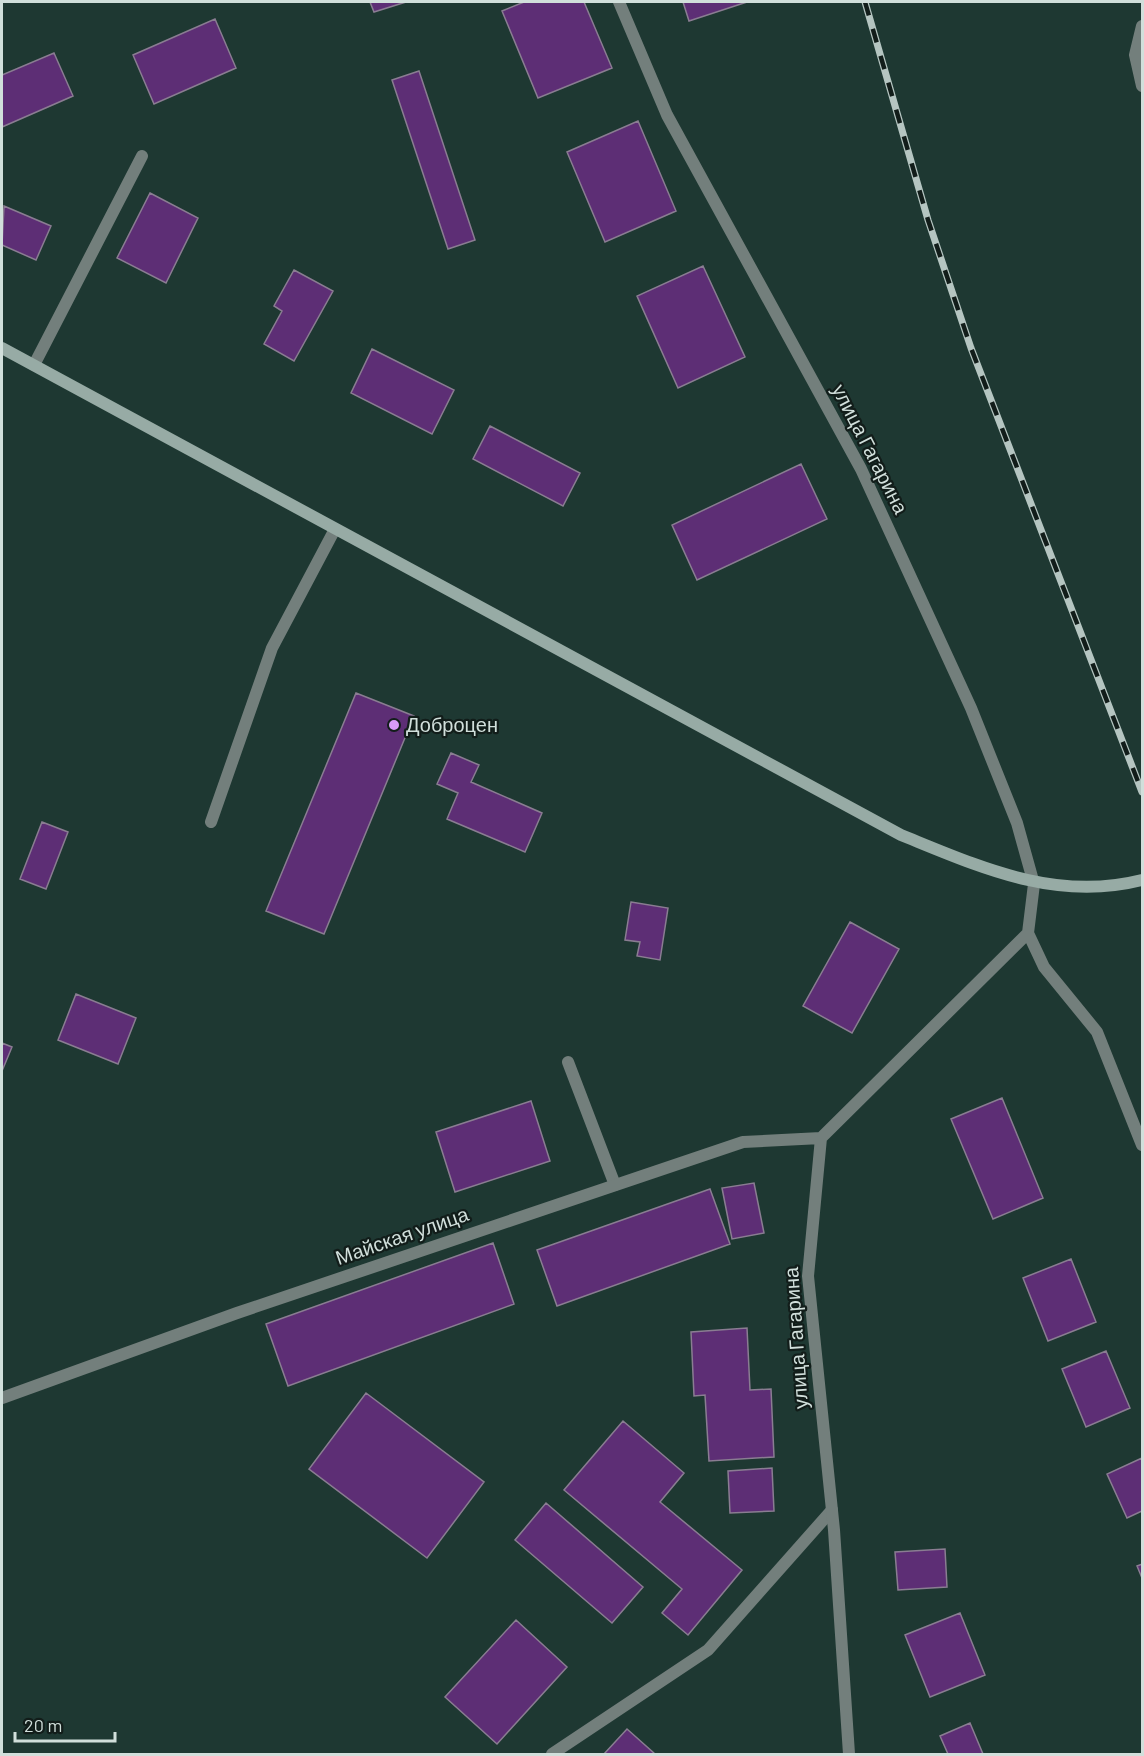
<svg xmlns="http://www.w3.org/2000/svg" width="1144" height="1756" font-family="Barlow,sans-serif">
	<rect width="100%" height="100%" fill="#1e3832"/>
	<!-- building -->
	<path fill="#5d2e75" stroke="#8a7d92" stroke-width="1.5" d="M370 2H406L374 12Z
		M524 2H584L612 68 538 98 502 11Z
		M683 2H747L689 21Z
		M215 19 236 68 154 104 133 55Z
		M54 53 73 96 2 127V75Z
		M419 71 475 240 448 249 392 80Z
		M638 121 676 211 605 242 567 152Z
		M150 193 198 218 166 283 117 258Z
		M4 206 51 226 36 260 2 245Z
		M703 266 745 357 678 388 637 296Z
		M294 270 333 291 294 361 264 344 282 311 274 306Z
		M372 349 454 390 432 434 351 393Z
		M490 426 580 473 563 506 473 459Z
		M801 464 827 519 697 580 672 525Z
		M356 693 414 716 324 934 266 911Z
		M451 753 479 765 471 782 542 813 525 852 447 819 458 793 437 784Z
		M42 822 68 832 46 889 20 879Z
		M631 902 668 908 660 960 637 956 640 942 625 940Z
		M850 922 899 949 852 1033 803 1006Z
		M76 994 136 1018 118 1064 58 1040Z
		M2 1043 12 1047 2 1071Z
		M1002 1098 1043 1198 993 1219 951 1119Z
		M531 1101 550 1161 455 1192 436 1132Z
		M754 1183 764 1233 732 1239 722 1188Z
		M710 1189 730 1244 557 1306 537 1250Z
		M493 1243 514 1304 288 1386 266 1324Z
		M1071 1259 1096 1322 1048 1341 1023 1278Z
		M747 1328 750 1390 771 1389 774 1457 709 1461 705 1395 694 1396 691 1332Z
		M1106 1351 1130 1408 1086 1427 1062 1369Z
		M366 1393 484 1482 427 1558 309 1469Z
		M623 1421 684 1473 660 1502 742 1570 688 1635 662 1613 682 1589 564 1490Z
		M1142 1458V1511L1127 1518 1107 1474Z
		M772 1468 774 1511 730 1513 728 1471Z
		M546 1503 643 1587 612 1623 515 1540Z
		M945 1549 947 1587 898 1590 895 1552Z
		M1142 1564V1578L1137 1566Z
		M960 1613 985 1675 930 1697 905 1635Z
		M516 1620 567 1667 497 1744 445 1697Z
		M970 1723 983 1754H948L940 1736Z
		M627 1729 655 1754H604Z"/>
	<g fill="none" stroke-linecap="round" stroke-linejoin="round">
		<!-- lane -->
		<path stroke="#737f7c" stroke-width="12" d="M34 365 142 156
			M211 822 272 648 335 529
			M568 1062 615 1185
			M552 1754 708 1650 832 1510"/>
		<!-- street -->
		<path stroke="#737f7c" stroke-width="12" d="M619 2 667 115 861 469 971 708 1017 823 1034 884 1028 933 821 1138 808 1276 834 1530 849 1754
			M1142 26 1135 55 1142 86
			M1028 933 1044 967 1097 1032 1142 1145
			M2 1398 237 1313 743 1142 821 1138"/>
		<!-- secondary -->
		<path stroke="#97aba5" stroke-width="12" d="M2 348 901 835C980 867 1055 902 1142 880"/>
		<defs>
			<path id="rail" d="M865 2 928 220 971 348 1142 792"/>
		</defs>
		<!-- rail casing -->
		<use href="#rail" stroke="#b5c5c1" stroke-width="7"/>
		<!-- rail -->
		<use href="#rail" stroke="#121d1a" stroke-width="4.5" stroke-dasharray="14" stroke-linecap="butt"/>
	</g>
	<!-- markers -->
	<circle fill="#d89bf8" stroke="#121d1a" stroke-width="2" cx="394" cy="725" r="6"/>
	<g text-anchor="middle" stroke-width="4.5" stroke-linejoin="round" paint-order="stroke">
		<!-- street labels -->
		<g font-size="20" fill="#d1dfdb" stroke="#121d1a">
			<text transform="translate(870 449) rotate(63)" y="7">улица Гагарина</text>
			<text transform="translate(402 1236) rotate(-19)" y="7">Майская улица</text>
			<text transform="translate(796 1338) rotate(-94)" y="7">улица Гагарина</text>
		</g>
		<!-- poi labels -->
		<g font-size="20" fill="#d1dfdb" stroke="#121d1a" text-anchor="start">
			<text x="406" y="732">Доброцен</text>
		</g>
	</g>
	<!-- border -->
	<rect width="1144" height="1756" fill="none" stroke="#d1dfdb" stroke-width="6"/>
	<!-- scale -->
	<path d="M15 1732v9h100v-9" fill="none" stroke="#d1dfdb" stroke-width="3"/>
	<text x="24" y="1732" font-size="18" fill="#d1dfdb" stroke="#121d1a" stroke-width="4.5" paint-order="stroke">20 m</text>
</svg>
